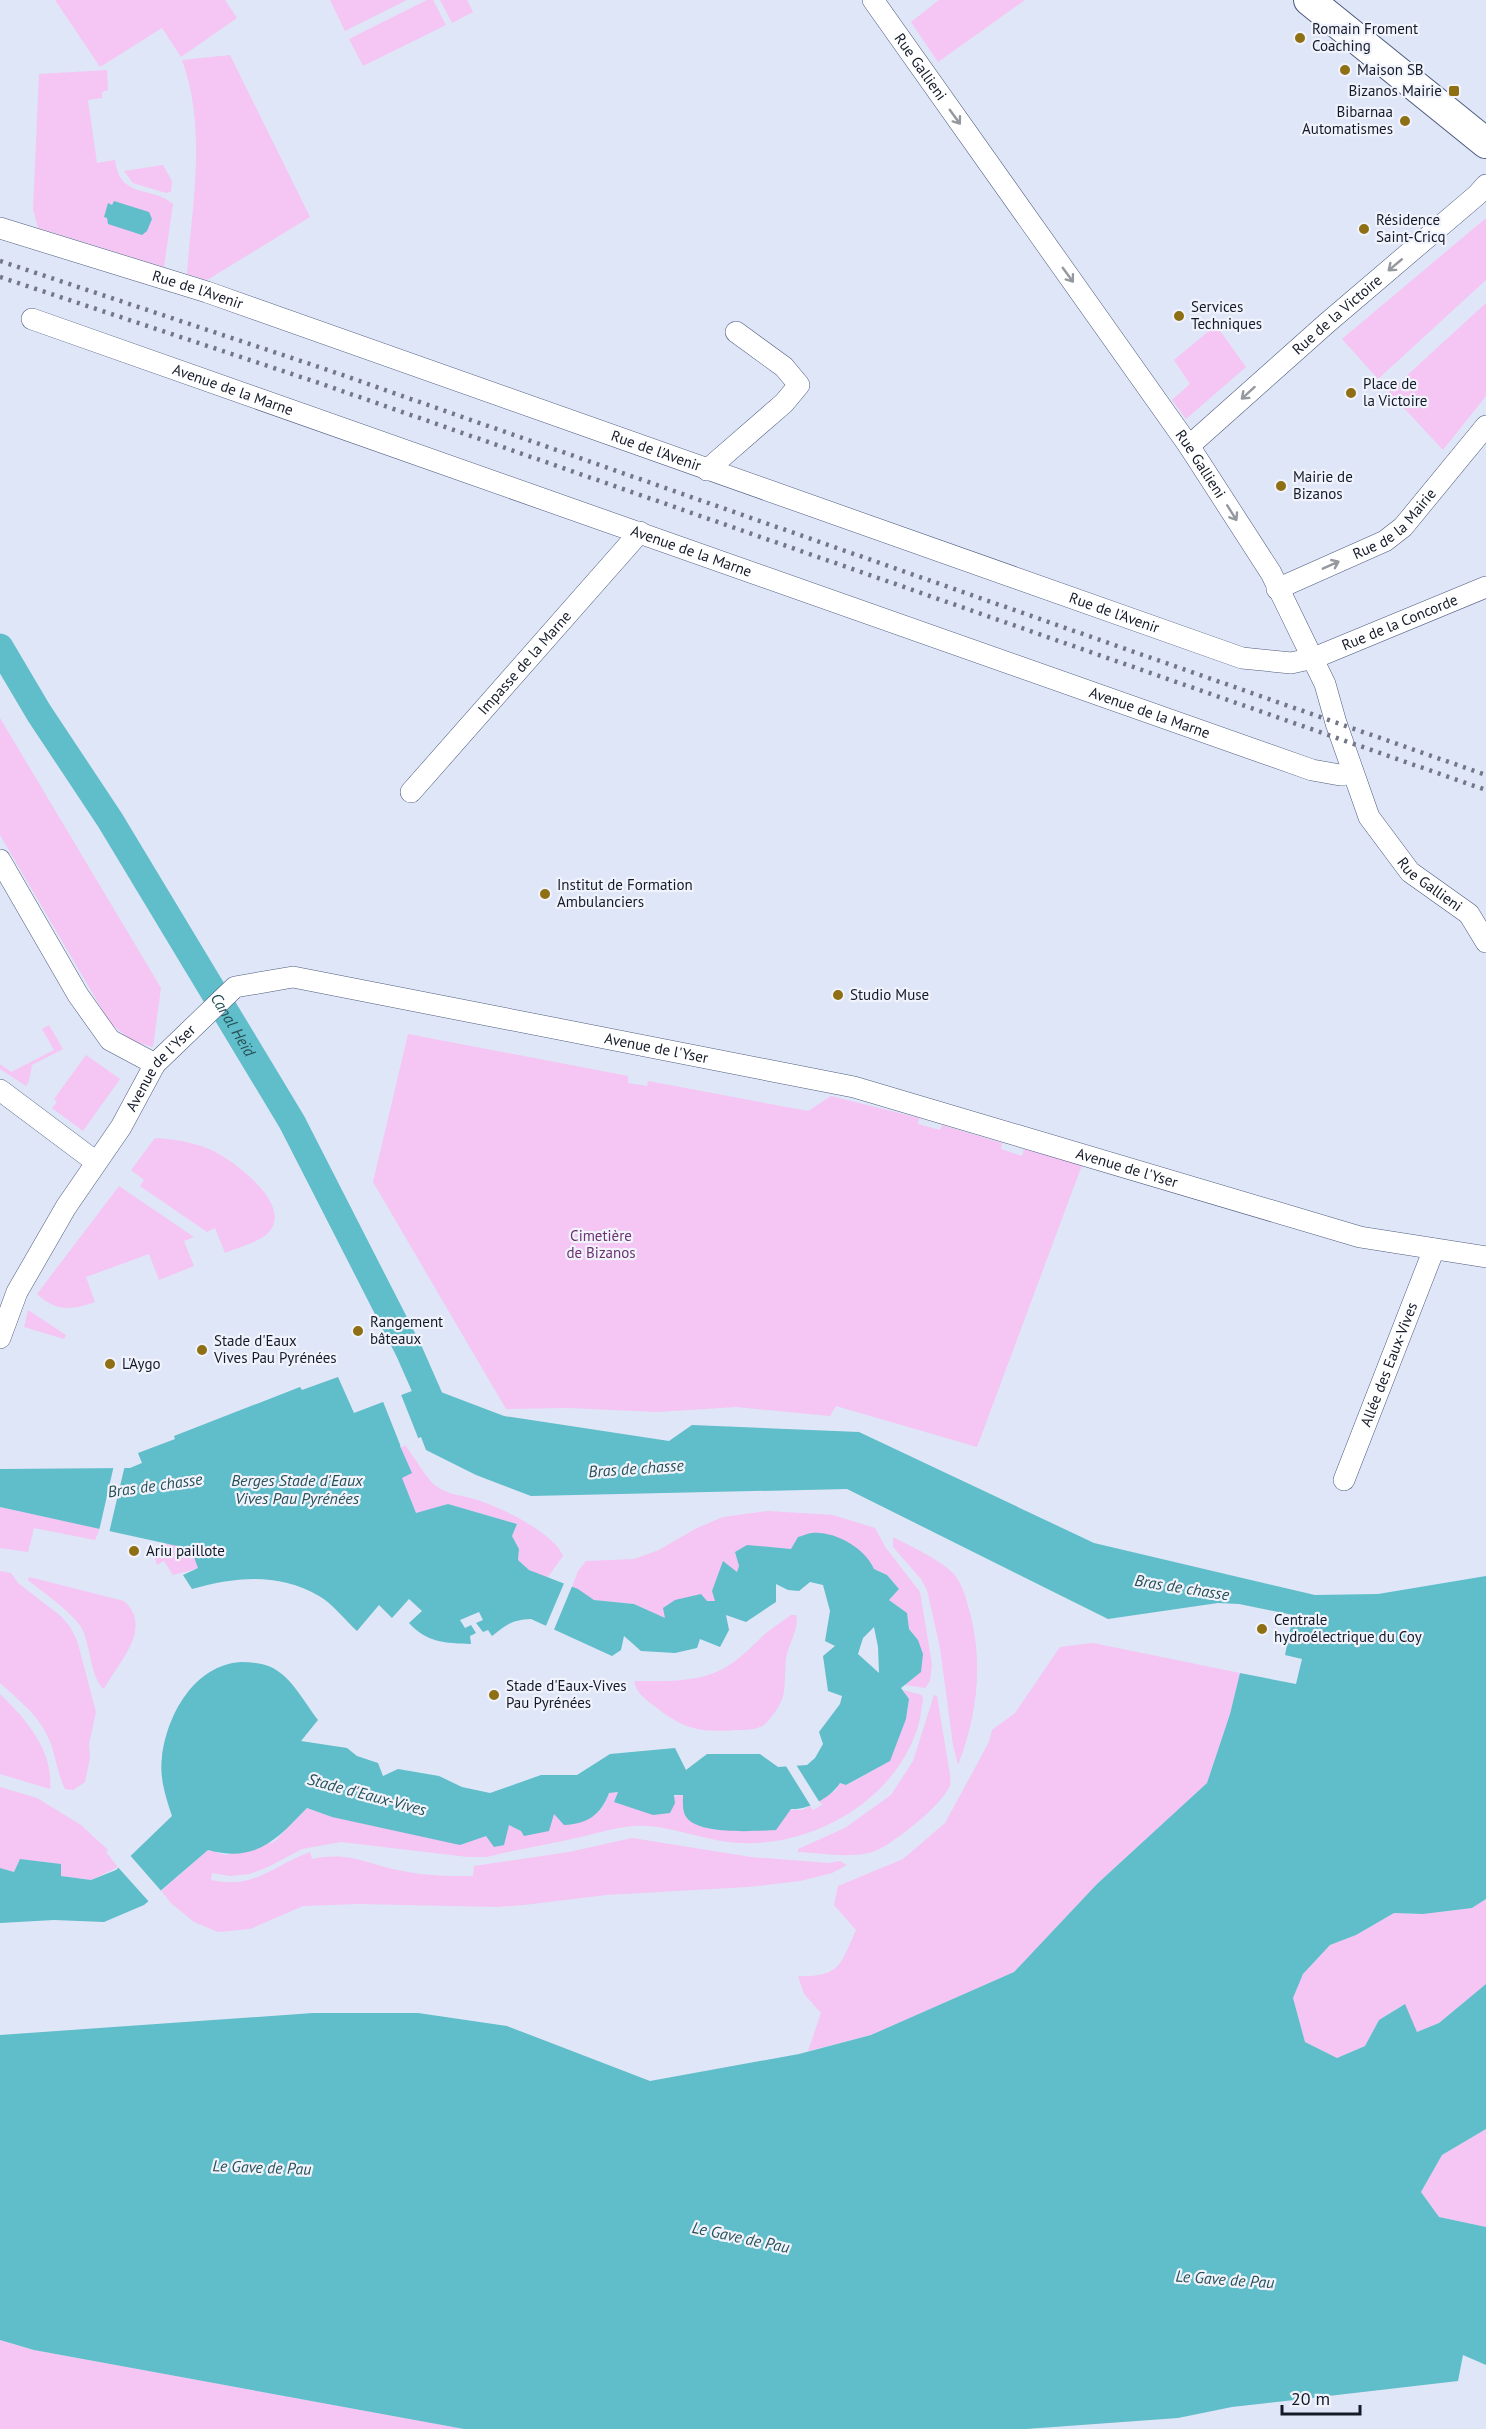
<svg xmlns="http://www.w3.org/2000/svg" width="1486" height="2429" font-family="'PT Sans',sans-serif">
	<rect width="100%" height="100%" fill="#dfe6f7"/>
	<!-- green -->
	<path fill="#f5c5f3" d="M55 0H225L237 18 181 57 162 28 100 67Z
		M330 0H407L345 31Z
		M427 0H433L446 25 363 66 349 39Z
		M440 0H467L473 12 452 23Z
		M939 0H1025L938 62 911 22Z
		M230 55 310 217 207 280 187 274C192 204 207 128 182 60Z
		M107 70 108 90 102 92V98L88 100 97 163 115 160C120 200 151 185 173 204L164 267 38 228 33 209 39 74Z
		M163 165 172 181 171 192 166 193 133 183 124 171Z
		M1486 218V280L1378 379 1342 339Z
		M1486 303V396L1443 450 1389 392Z
		M1216 325 1246 367 1186 419 1172 400 1190 384 1174 360Z
		M0 718 161 988 153 1047 132 1041 110 1023 0 835Z
		M49 1025 63 1049 32 1065 29 1081 26 1086 0 1069V1064L11 1072 54 1050 42 1029Z
		M408 1034 628 1076V1083L647 1086 648 1081 808 1111 831 1096 919 1118 918 1124 940 1130 942 1125 1002 1143 1001 1149 1022 1156 1024 1149 1082 1165 977 1447 836 1406 830 1416 736 1407 657 1412 569 1408 506 1409 373 1182Z
		M86 1055 120 1079 83 1131 52 1108 57 1102 54 1099Z
		M155 1138C173 1139 192 1142 209 1149 231 1158 297 1206 267 1234 257 1243 238 1247 225 1253L215 1228 207 1232 140 1186 144 1180 131 1170Z
		M119 1186 194 1237 184 1241 194 1266 159 1280 149 1254 86 1277 95 1302C72 1310 56 1312 37 1294Z
		M28 1310 66 1335 64 1339 24 1327Z
		M405 1445C412 1454 429 1482 436 1486 447 1494 458 1495 471 1498 496 1505 554 1532 563 1556L547 1578 529 1570 518 1560 519 1549 512 1536 517 1524 448 1504 416 1514 401 1477 400 1448Z
		M0 1507 98 1528 99 1531 95 1540 34 1528 28 1552 0 1548Z
		M768 1511 833 1515 875 1528 886 1548 920 1592 932 1664 930 1681 925 1688 905 1685 920 1672 918 1640 909 1629 907 1613 889 1600 899 1589 887 1575 874 1569 791 1549 747 1546 735 1552 739 1566 737 1572 723 1562 716 1601H707L666 1619 634 1604 594 1600 572 1587 578 1571 586 1561 634 1559 659 1550 695 1529 723 1517Z
		M893 1537C910 1546 939 1559 953 1573 961 1582 965 1594 968 1606 984 1659 978 1714 958 1765L953 1745 940 1648 927 1590 921 1579 893 1547Z
		M167 1543 192 1549 199 1568 173 1575 164 1561 157 1565 154 1556 165 1557Z
		M0 1571 11 1573 18 1583 62 1617 70 1627 77 1640 96 1712 89 1744 90 1758 85 1782 73 1790 65 1789C58 1775 56 1759 51 1744 41 1717 21 1702 0 1683Z
		M29 1577 124 1601C154 1628 118 1663 104 1689 89 1677 91 1639 79 1624 65 1607 44 1593 28 1580Z
		M791 1615H796C800 1627 788 1645 786 1658 783 1687 790 1697 767 1722 760 1730 748 1730 737 1730 699 1733 683 1729 653 1705 644 1698 636 1692 634 1681 663 1681 694 1683 721 1670 738 1661 751 1647 765 1634 773 1627 783 1621 791 1615Z
		M1093 1643 1240 1673 1230 1714 1207 1783 1097 1884 1014 1972 871 2035 808 2051 821 2013 804 1994 798 1976C841 1977 840 1965 856 1930L834 1905 838 1886 903 1859 945 1823 989 1742 992 1730 1015 1713 1060 1647Z
		M903 1690 922 1695 923 1699C921 1711 920 1724 915 1735 888 1807 803 1851 728 1842 696 1838 666 1824 634 1826 615 1827 595 1834 576 1838 547 1845 517 1849 487 1857H468L341 1842 302 1849 268 1867 249 1874 230 1876 212 1873 211 1880C254 1890 272 1866 310 1852L312 1859C351 1851 367 1865 403 1871 427 1876 450 1876 473 1876L474 1866 569 1852 632 1838 751 1857 828 1863 840 1861 847 1865 832 1873 800 1881 748 1887 606 1895 524 1905 497 1907 359 1904 303 1906 250 1929 218 1932 194 1922 172 1904 161 1891 208 1850 226 1855 274 1842 307 1808 332 1817 509 1825 521 1831C530 1825 544 1815 555 1814 583 1810 597 1829 609 1793L618 1792 614 1801 684 1795 683 1807 802 1810 810 1806 813 1810 822 1805 819 1800 835 1791 840 1783 847 1785 889 1761 906 1719 909 1699Z
		M0 1694C25 1718 54 1751 50 1789L0 1774Z
		M934 1695 937 1696 950 1775C950 1778 951 1781 950 1785 945 1803 887 1850 869 1853 846 1858 820 1853 798 1852V1849L845 1828 891 1795 913 1761Z
		M0 1787 37 1798 81 1825 108 1850 106 1852 118 1867 91 1880 61 1876 60 1864 20 1859 14 1872 0 1868Z
		M1486 1899V1984L1439 2023 1417 2032 1404 2004 1379 2020 1365 2046 1337 2058 1305 2042 1293 1998 1303 1974 1330 1945 1356 1935 1394 1913 1423 1914 1472 1908Z
		M1486 2129V2227L1439 2217 1421 2192 1442 2155Z
		M0 2340 34 2350 464 2429H0Z"/>
	<!-- water -->
	<path fill="#60bdca" fill-rule="evenodd" d="M114 201 149 212 152 219 147 231 142 235 108 224 107 218 104 217 108 203 112 205Z
		M338 1377 354 1413 425 1386 504 1416 669 1441 692 1425 859 1432 1094 1543 1315 1595 1378 1594 1486 1576V1899L1472 1908 1423 1914 1394 1913 1356 1935 1330 1945 1303 1974 1293 1998 1305 2042 1337 2058 1365 2046 1379 2020 1405 2004 1417 2032 1439 2023 1486 1984V2129L1442 2155 1421 2192 1439 2217 1486 2227V2365L1463 2355 1458 2381 1232 2407 1178 2418 1026 2429H464L34 2350 0 2340V2035L313 2013H418L507 2026 650 2081 799 2054 871 2035 1014 1972 1097 1884 1207 1783 1230 1714 1240 1673 1296 1684 1302 1659 1285 1655 1293 1615 1239 1604 1218 1603 1108 1619 847 1489 531 1496 476 1475 426 1450 421 1437 400 1446 412 1473 402 1478 416 1513 448 1504 517 1524 512 1536 519 1549 518 1560 529 1570 578 1589 594 1600 634 1604 665 1618 663 1608 675 1600 701 1594 707 1601H715L712 1591 723 1561 737 1572 739 1566 735 1552 747 1545 791 1549 798 1537C803 1536 808 1533 812 1533 835 1531 865 1548 874 1569L887 1575 899 1589 889 1600 907 1613 909 1629 918 1640 923 1654 921 1672 901 1688 909 1699 906 1719 890 1761 846 1785 840 1783C830 1798 808 1810 791 1809L776 1830C756 1831 700 1835 687 1818 682 1812 683 1803 683 1795H674L675 1803 670 1813 653 1815 614 1802 618 1792 609 1793C601 1815 587 1824 564 1825L554 1814 549 1831 524 1836 521 1831 509 1825 504 1845 494 1847 486 1836 460 1845 332 1817 307 1808C276 1840 256 1863 208 1850L144 1905 104 1922 54 1920 0 1923V1868L14 1872 20 1859 61 1864V1876L91 1880 116 1870 172 1816C166 1798 159 1777 162 1757 167 1715 194 1665 241 1662 252 1662 263 1663 273 1668 293 1679 304 1702 318 1720L301 1741 347 1748 357 1756 378 1763 383 1776 398 1769 439 1776 462 1787 490 1793 541 1775H577L610 1754 675 1748 686 1770 707 1754H760L778 1767 807 1765 815 1758 823 1744 819 1732 840 1704 842 1696 828 1691 823 1656 835 1646 825 1641 830 1611 823 1585 810 1582 799 1591 788 1590 776 1584V1602L746 1622 726 1615 729 1630 720 1647 700 1639 697 1648 675 1653 641 1651 624 1636 621 1650 612 1656 531 1619C512 1620 507 1624 492 1636L488 1630 483 1632 476 1623 483 1620 479 1612 460 1620 465 1628 471 1625 476 1633 470 1636 471 1644C446 1643 427 1643 409 1623L422 1611 409 1599 392 1618 379 1605 357 1631C345 1620 333 1604 319 1596 279 1572 234 1577 192 1589L183 1575 198 1568 191 1549 0 1507V1469L130 1468 142 1463 138 1453 175 1439 174 1436 300 1387 302 1390ZM874 1627 878 1647 879 1673 858 1654 863 1638Z"/>
	<!-- pier -->
	<path fill="#dfe6f7" d="M400 1392 419 1440 401 1447 382 1399Z
		M114 1465H125L109 1533 99 1531Z
		M565 1581 573 1584 553 1632 545 1628Z
		M784 1763H795L820 1803 812 1808Z
		M128 1853 163 1893 151 1904 116 1865Z"/>
	<g fill="none" stroke-linecap="round" stroke-linejoin="round">
		<!-- canal -->
		<path stroke="#60bdca" stroke-width="27" id="s1" d="M0 647 39 713 110 820 292 1122 409 1351 438 1417"/>
		<defs>
			<g id="minor">
				<path id="s2" d="M873 0 1189 446 1271 573 1325 684 1336 723 1369 817 1410 872 1469 914 1486 942"/>
				<path id="s3" d="M0 228 207 292 1242 658 1291 663 1314 658 1486 587"/>
				<path id="s4" d="M32 319 1312 770 1340 775 1353 773"/>
				<path id="s5" d="M1189 446 1327 323 1477 195 1486 185"/>
				<path d="M707 470 784 403 799 385 784 367 736 332"/>
				<path id="s6" d="M1277 589 1385 541 1403 527 1486 426"/>
				<path id="s7" d="M411 792 640 532"/>
				<path d="M0 860 78 995 110 1040 155 1064"/>
				<path d="M0 1090 96 1162"/>
				<path id="s8" d="M0 1338 17 1292 66 1207 121 1127 155 1064 235 987 293 977 854 1087 1360 1237 1486 1257"/>
				<path id="s9" d="M1344 1480 1434 1249"/>
			</g>
			<path id="secondary" d="M1309 0 1486 143"/>
		</defs>
		<!-- minor casing -->
		<use href="#minor" stroke="#4d5b7f" stroke-width="22"/>
		<!-- secondary casing -->
		<use href="#secondary" stroke="#4d5b7f" stroke-width="32"/>
		<!-- minor -->
		<use href="#minor" stroke="#fff" stroke-width="21"/>
		<!-- secondary -->
		<use href="#secondary" stroke="#fff" stroke-width="30"/>
		<!-- rail -->
		<path stroke="#717787" stroke-width="4.5" stroke-dasharray="3 6" stroke-linecap="butt" d="M0 261 328 370 1486 775
			M0 277 322 384 1486 790"/>
	</g>
	<!-- one-way arrows -->
	<defs><path id="oneway-shaft" d="M-6 0H5M1.5-3L5.5 0L1.5 3" fill="none" stroke-width="1.6" stroke-linecap="round" stroke-linejoin="round" transform="scale(1.5)"/></defs>
	<g stroke="#95989e">
		<use href="#oneway-shaft" transform="translate(955 117) rotate(54)"/>
		<use href="#oneway-shaft" transform="translate(1395 265) rotate(140)"/>
		<use href="#oneway-shaft" transform="translate(1068 275) rotate(54)"/>
		<use href="#oneway-shaft" transform="translate(1248 393) rotate(138)"/>
		<use href="#oneway-shaft" transform="translate(1232 513) rotate(58)"/>
		<use href="#oneway-shaft" transform="translate(1331 565) rotate(-24)"/>
	</g>
	<!-- markers -->
	<g fill="#8f6f14" stroke="#f0f3fc" stroke-width="2">
		<circle cx="1300" cy="38" r="6"/>
		<circle cx="1345" cy="70" r="6"/>
		<rect x="1448" y="85" width="12" height="12" rx="3"/>
		<circle cx="1405" cy="121" r="6"/>
		<circle cx="1364" cy="229" r="6"/>
		<circle cx="1179" cy="316" r="6"/>
		<circle cx="1351" cy="393" r="6"/>
		<circle cx="1281" cy="486" r="6"/>
		<circle cx="545" cy="894" r="6"/>
		<circle cx="838" cy="995" r="6"/>
		<circle cx="358" cy="1331" r="6"/>
		<circle cx="202" cy="1350" r="6"/>
		<circle cx="110" cy="1364" r="6"/>
		<circle cx="134" cy="1551" r="6"/>
		<circle cx="1262" cy="1629" r="6"/>
		<circle cx="494" cy="1695" r="6"/>
	</g>
	<g text-anchor="middle" stroke-width="4.5" stroke-linejoin="round" paint-order="stroke">
		<!-- poi labels -->
		<g font-size="15" fill="#141a28" stroke="#f0f3fc" text-anchor="start">
			<text x="1312" y="34">Romain Froment<tspan x="1312" dy="17">Coaching</tspan></text>
			<text x="1357" y="75">Maison SB</text>
			<text x="1442" y="96" text-anchor="end">Bizanos Mairie</text>
			<text x="1393" y="117" text-anchor="end">Bibarnaa<tspan x="1393" dy="17">Automatismes</tspan></text>
			<text x="1376" y="225">Résidence<tspan x="1376" dy="17">Saint-Cricq</tspan></text>
			<text x="1191" y="312">Services<tspan x="1191" dy="17">Techniques</tspan></text>
			<text x="1363" y="389">Place de<tspan x="1363" dy="17">la Victoire</tspan></text>
			<text x="1293" y="482">Mairie de<tspan x="1293" dy="17">Bizanos</tspan></text>
			<text x="557" y="890">Institut de Formation<tspan x="557" dy="17">Ambulanciers</tspan></text>
			<text x="850" y="1000">Studio Muse</text>
			<text x="370" y="1327">Rangement<tspan x="370" dy="17">bâteaux</tspan></text>
			<text x="214" y="1346">Stade d'Eaux<tspan x="214" dy="17">Vives Pau Pyrénées</tspan></text>
			<text x="122" y="1369">L'Aygo</text>
			<text x="146" y="1556">Ariu paillote</text>
			<text x="1274" y="1625">Centrale<tspan x="1274" dy="17">hydroélectrique du Coy</tspan></text>
			<text x="506" y="1691">Stade d'Eaux-Vives<tspan x="506" dy="17">Pau Pyrénées</tspan></text>
		</g>
		<!-- street labels -->
		<g font-size="15" fill="#141a28" stroke="#f0f3fc">
			<text dy="5" stroke="none"><textPath href="#s2" startOffset="82">Rue Gallieni</textPath></text>
			<text dy="5" stroke="none"><textPath href="#s3" startOffset="207">Rue de l'Avenir</textPath></text>
			<text dy="5" stroke="none"><textPath href="#s5" startOffset="198">Rue de la Victoire</textPath></text>
			<text dy="5" stroke="none"><textPath href="#s4" startOffset="213">Avenue de la Marne</textPath></text>
			<text dy="5" stroke="none"><textPath href="#s3" startOffset="693">Rue de l'Avenir</textPath></text>
			<text dy="5" stroke="none"><textPath href="#s2" startOffset="568">Rue Gallieni</textPath></text>
			<text dy="5" stroke="none"><textPath href="#s6" startOffset="136">Rue de la Mairie</textPath></text>
			<text dy="5" stroke="none"><textPath href="#s4" startOffset="699">Avenue de la Marne</textPath></text>
			<text dy="5" stroke="none"><textPath href="#s3" startOffset="1179">Rue de l'Avenir</textPath></text>
			<text dy="5" stroke="none"><textPath href="#s3" startOffset="1480">Rue de la Concorde</textPath></text>
			<text dy="5" stroke="none"><textPath href="#s7" startOffset="172">Impasse de la Marne</textPath></text>
			<text dy="5" stroke="none"><textPath href="#s4" startOffset="1185">Avenue de la Marne</textPath></text>
			<text dy="5" stroke="none"><textPath href="#s2" startOffset="1053">Rue Gallieni</textPath></text>
			<text dy="5" stroke="none"><textPath href="#s8" startOffset="856">Avenue de l'Yser</textPath></text>
			<text dy="5" stroke="none"><textPath href="#s8" startOffset="316">Avenue de l'Yser</textPath></text>
			<text dy="5" stroke="none"><textPath href="#s8" startOffset="1342">Avenue de l'Yser</textPath></text>
			<text dy="5" stroke="none"><textPath href="#s9" startOffset="124">Allée des Eaux-Vives</textPath></text>
		</g>
		<!-- park labels -->
		<g font-size="15" fill="#6f316f" stroke="#f0f3fc">
			<text x="601" y="1241">Cimetière<tspan x="601" dy="17">de Bizanos</tspan></text>
		</g>
		<!-- water labels -->
		<g font-size="16" font-style="italic" fill="#275157" stroke="#f0f3fc">
			<text dy="6" stroke="none"><textPath href="#s1" startOffset="444">Canal Heïd</textPath></text>
			<text transform="translate(636 1468) rotate(-4)" y="6">Bras de chasse</text>
			<text x="297" y="1486">Berges Stade d'Eaux<tspan x="297" dy="18">Vives Pau Pyrénées</tspan></text>
			<text transform="translate(155 1485) rotate(-8)" y="6">Bras de chasse</text>
			<text transform="translate(1182 1587) rotate(9)" y="6">Bras de chasse</text>
			<text transform="translate(367 1794) rotate(15)" y="6">Stade d'Eaux-Vives</text>
			<text transform="translate(262 2167) rotate(2)" y="6">Le Gave de Pau</text>
			<text transform="translate(741 2237) rotate(12)" y="6">Le Gave de Pau</text>
			<text transform="translate(1225 2279) rotate(4)" y="6">Le Gave de Pau</text>
		</g>
	</g>
	<!-- scale -->
	<path d="M1282 2405v9h78v-9" fill="none" stroke="#141a28" stroke-width="3"/>
	<text x="1291" y="2405" font-size="18" fill="#141a28" stroke="#f0f3fc" stroke-width="4.5" paint-order="stroke">20 m</text>
</svg>
